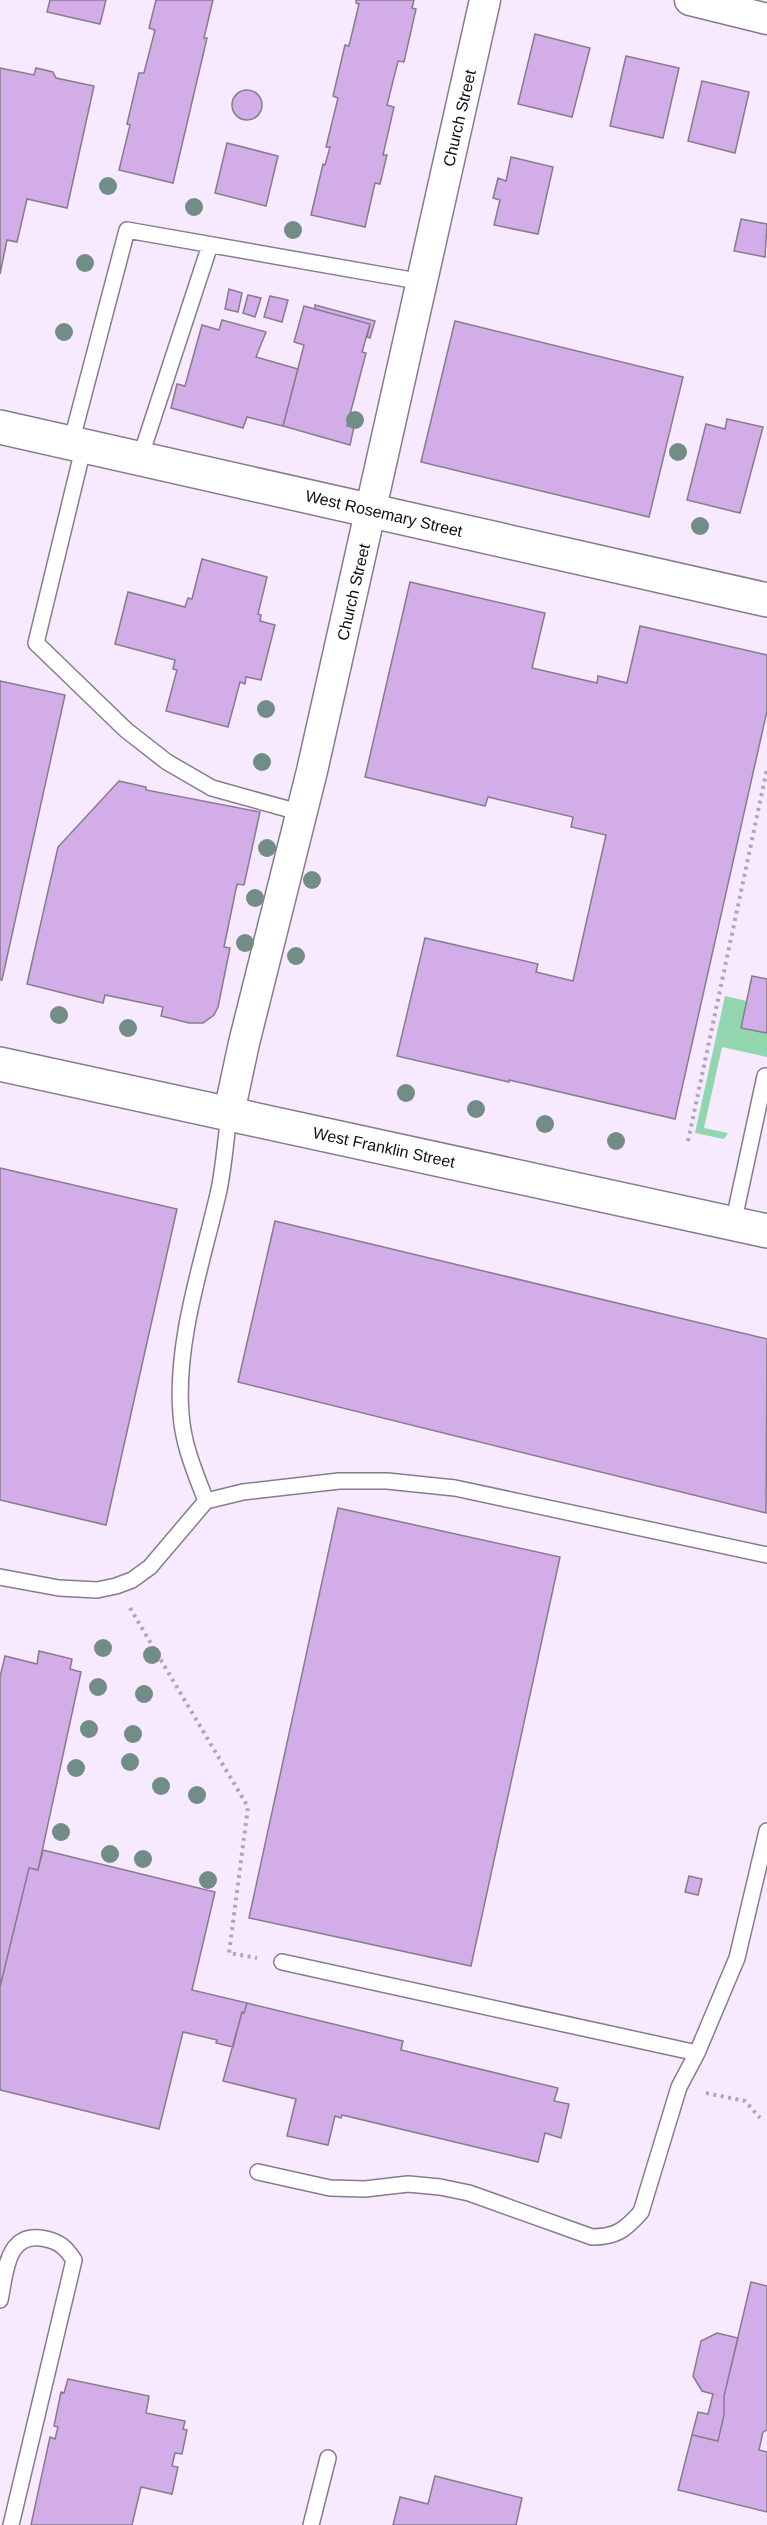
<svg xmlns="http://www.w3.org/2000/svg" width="767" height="2525" font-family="Helvetica,sans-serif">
	<rect width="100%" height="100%" fill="#f7eaff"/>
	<!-- green -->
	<path fill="#91d6af" d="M725 996 747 1001 741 1027 767 1033V1057L722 1047 704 1128 728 1133 724 1139 695 1133Z"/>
	<!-- building -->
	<path fill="#d2ade8" stroke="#877b8e" stroke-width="1.5" d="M50 0H106L100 24 47 12Z
		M156 0H213L204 38H207L173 183 119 170 130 125 127 124 139 73H144L155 30 149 28Z
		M356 0H414L412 8 416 9 404 62 398 61 387 105 394 107 383 155H387L380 184 375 183 365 227 311 215 323 164 325 165 330 147H326L338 98 333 96 345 45 349 46 359 4 356 3Z
		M535 34 590 48 572 117 518 104Z
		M626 56 679 68 663 138 610 126Z
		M0 68 34 75 36 68 53 72 56 78 94 86 67 208 27 199 17 242 7 240 0 274Z
		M702 81 749 92 735 153 688 141Z
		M232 105a15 15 0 1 1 30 0a15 15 0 1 1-30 0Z
		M227 143 278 156 266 206 215 193Z
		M511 157 553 167 538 234 494 225 500 200 493 198 498 178 506 181Z
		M741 219 767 224 765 257 734 251Z
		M229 289 242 293 238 312 225 309Z
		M248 295 261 298 255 317 243 313Z
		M270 296 288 300 282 322 264 317Z
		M315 305 375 321 370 338 367 337 370 324 315 309Z
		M304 306 370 324 362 352 366 353 347 426 354 427 350 445 283 426 304 345 294 342Z
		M222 320 266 332 256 357 298 369 283 426 247 417 243 428 171 408 177 384 185 386 202 325 219 330Z
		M455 321 683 377 649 517 421 462Z
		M727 419 763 427 740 513 687 500 706 424 725 429Z
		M202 559 267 577 258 614 261 615 260 621 275 625 261 680 246 677 245 684 240 682 228 727 166 711 177 670 173 669 175 660 115 644 128 592 185 607 188 598 192 599Z
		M410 582 545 613 532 668 597 683 598 676 627 683 640 626 767 655V711L675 1119 509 1080V1082L397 1056 425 938 538 964 536 972 573 981 606 835 571 827 573 817 488 797 485 806 365 777Z
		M0 681 65 695 2 980H0Z
		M119 781 146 787V790L260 812 244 885 237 884 224 947 230 948 218 1007 214 1015 203 1023H189L161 1016 163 1007 105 995 103 1003 27 984 58 847Z
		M752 976 767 979V1033L741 1028Z
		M0 1168 177 1209 106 1525 0 1500Z
		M275 1221 767 1339 766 1513 238 1382Z
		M338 1508 560 1557 471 1966 249 1918Z
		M39 1651 72 1659 70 1669 81 1672 38 1870 29 1868 0 1987V1677L5 1656 37 1664Z
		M43 1850 215 1892 192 1990 247 2003 244 2013 242 2012 233 2047 216 2043 217 2040 183 2032 159 2129 0 2090V1987L29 1868 38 1870Z
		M689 1876 702 1879 698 1895 685 1892Z
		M247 2003 403 2041 401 2050 558 2088 554 2101 569 2104 561 2138 545 2133 538 2162 342 2115 341 2118 335 2116 328 2145 287 2136 296 2099 223 2081 242 2012 244 2013Z
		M751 2282 767 2286V2430L763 2432 759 2450 767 2452V2512L678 2490 692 2435 718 2441 724 2415V2396Z
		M717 2333 738 2338 724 2396V2415L718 2441 692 2435 698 2412 708 2414 713 2394 702 2391 693 2376 701 2341Z
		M68 2379 149 2396 146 2413 185 2421 183 2429 187 2430 182 2454 175 2453 172 2466 178 2467 172 2494 141 2487 132 2525H31L50 2437 55 2439 58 2427 54 2426 61 2392 64 2393Z
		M435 2476 522 2498 516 2525H393L400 2497 428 2504Z"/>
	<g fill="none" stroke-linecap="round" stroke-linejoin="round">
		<defs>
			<path id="lane" d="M71 443 127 230 423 282
				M84 445 36 643 126 730 167 762 212 788 302 813
				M140 458 210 245
				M733 1224 765 1076 767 1077
				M206 1501C195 1472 183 1445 181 1414 175 1341 203 1261 219 1190 224 1165 226 1139 229 1113
				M0 1577 59 1588 97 1590 116 1586 132 1580 150 1567 206 1501 243 1492 339 1481H387L455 1488 767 1555
				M282 1962 697 2053
				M258 2172 330 2188 365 2189 408 2184 440 2187 469 2193 592 2237C616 2237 625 2230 641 2212L679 2087 697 2053 737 1958 767 1831
				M0 2300C6 2272 6 2230 46 2239 60 2242 66 2248 74 2260L11 2525
				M311 2525 328 2458"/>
			<path id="street" d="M690 0 767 19
				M229 1113 244 1043 312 771 485 0"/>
			<path id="secondary" d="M0 427 767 600
				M0 1064 767 1231"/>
		</defs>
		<!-- lane casing -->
		<use href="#lane" stroke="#877b8e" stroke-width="18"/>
		<!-- street casing -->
		<use href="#street" stroke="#877b8e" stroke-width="33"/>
		<!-- secondary casing -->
		<use href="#secondary" stroke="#877b8e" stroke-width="36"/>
		<!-- path -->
		<path stroke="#b0a6b6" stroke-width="4" stroke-dasharray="3 4.5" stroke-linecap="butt" d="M688 1141 767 769
			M130 1608 248 1807 229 1953 257 1958
			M706 2093 745 2101 760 2118"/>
		<!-- lane -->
		<use href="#lane" stroke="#fff" stroke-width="15"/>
		<!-- street -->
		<use href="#street" stroke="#fff" stroke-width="30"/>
		<!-- secondary -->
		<use href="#secondary" stroke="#fff" stroke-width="33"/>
	</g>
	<!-- trees -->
	<g fill="#728c88">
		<circle cx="108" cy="186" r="9"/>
		<circle cx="194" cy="207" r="9"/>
		<circle cx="293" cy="230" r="9"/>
		<circle cx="85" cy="263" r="9"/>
		<circle cx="64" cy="332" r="9"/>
		<circle cx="355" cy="420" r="9"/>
		<circle cx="678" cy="452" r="9"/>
		<circle cx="700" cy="526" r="9"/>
		<circle cx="266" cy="709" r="9"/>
		<circle cx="262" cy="762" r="9"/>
		<circle cx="267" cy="848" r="9"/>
		<circle cx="312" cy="880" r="9"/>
		<circle cx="255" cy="898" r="9"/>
		<circle cx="245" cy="943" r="9"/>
		<circle cx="296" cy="956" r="9"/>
		<circle cx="59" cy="1015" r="9"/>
		<circle cx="128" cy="1028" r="9"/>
		<circle cx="406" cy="1093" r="9"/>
		<circle cx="476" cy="1109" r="9"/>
		<circle cx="545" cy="1124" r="9"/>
		<circle cx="616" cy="1141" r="9"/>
		<circle cx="103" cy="1648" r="9"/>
		<circle cx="152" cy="1655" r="9"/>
		<circle cx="98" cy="1687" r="9"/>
		<circle cx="144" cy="1694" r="9"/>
		<circle cx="89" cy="1729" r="9"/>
		<circle cx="133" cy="1734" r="9"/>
		<circle cx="130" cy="1762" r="9"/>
		<circle cx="76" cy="1768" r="9"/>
		<circle cx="161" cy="1786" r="9"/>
		<circle cx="197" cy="1795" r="9"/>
		<circle cx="61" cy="1832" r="9"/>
		<circle cx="110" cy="1854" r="9"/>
		<circle cx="143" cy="1859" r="9"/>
		<circle cx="208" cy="1880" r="9"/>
	</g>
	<g text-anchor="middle" stroke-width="4.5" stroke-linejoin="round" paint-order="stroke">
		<!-- street labels -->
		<g font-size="16" fill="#100c13" stroke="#fff">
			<text transform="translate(459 118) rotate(-77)" y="6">Church Street</text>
			<text transform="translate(384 513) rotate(13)" y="6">West Rosemary Street</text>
			<text transform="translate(353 592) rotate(-77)" y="6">Church Street</text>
			<text transform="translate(384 1147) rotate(12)" y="6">West Franklin Street</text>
		</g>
	</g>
</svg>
